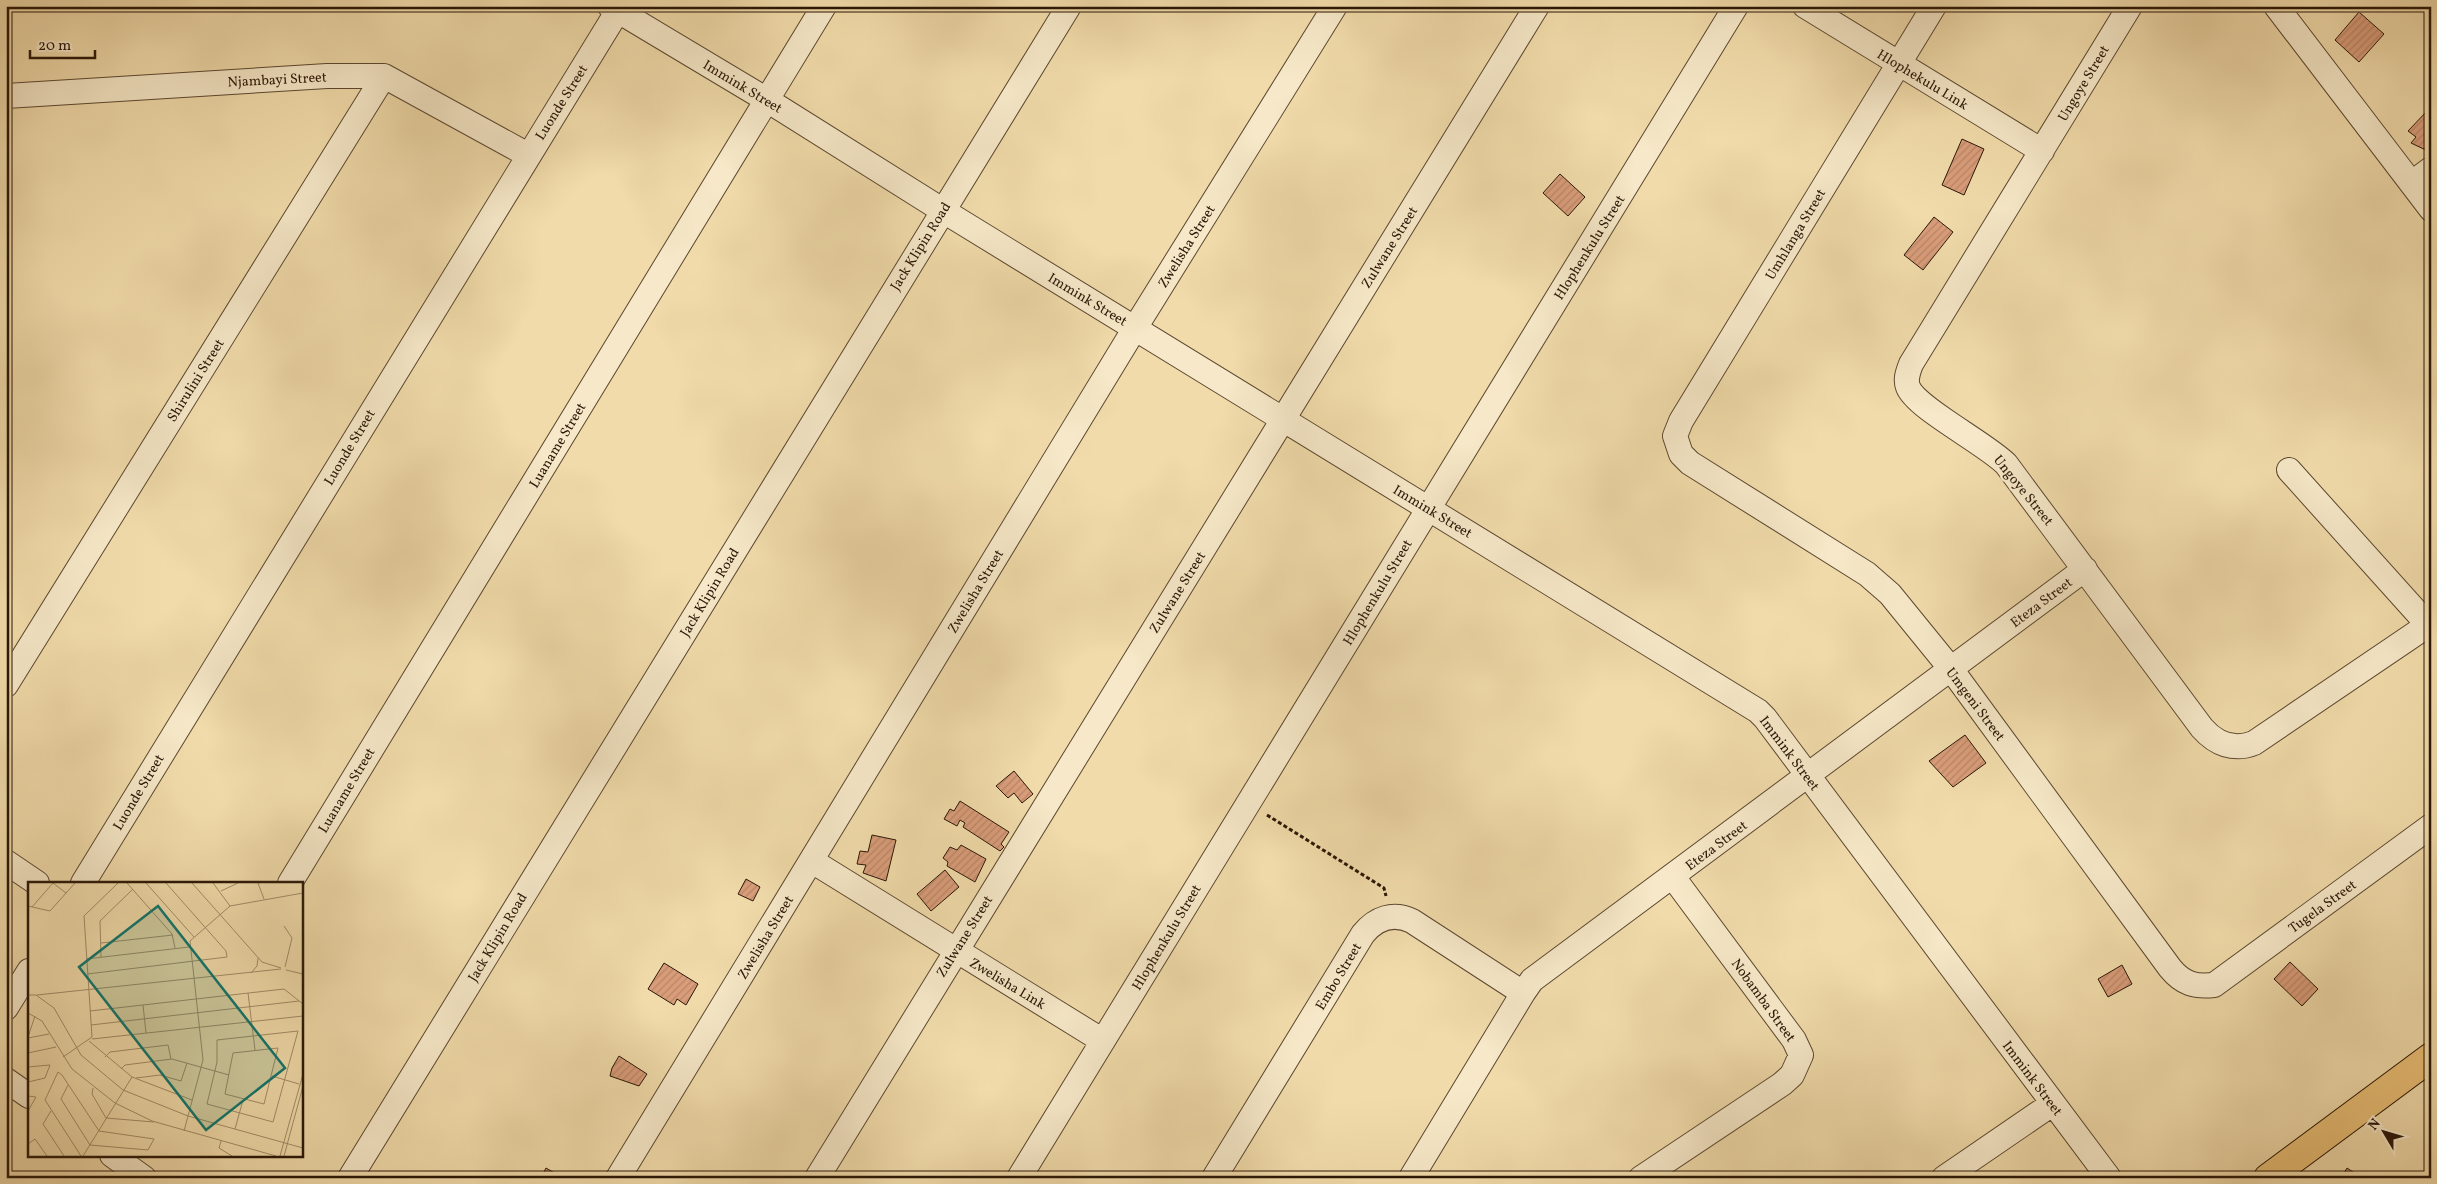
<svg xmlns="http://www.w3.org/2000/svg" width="2437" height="1184" font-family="Vollkorn,serif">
	<defs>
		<pattern id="building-hatch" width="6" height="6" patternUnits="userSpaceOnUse" patternTransform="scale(1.25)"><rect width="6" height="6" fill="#d99d7a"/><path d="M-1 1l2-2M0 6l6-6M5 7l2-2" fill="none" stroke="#ba8668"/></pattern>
	</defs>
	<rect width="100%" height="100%" fill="#f1dbaa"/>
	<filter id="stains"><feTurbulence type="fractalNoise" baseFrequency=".004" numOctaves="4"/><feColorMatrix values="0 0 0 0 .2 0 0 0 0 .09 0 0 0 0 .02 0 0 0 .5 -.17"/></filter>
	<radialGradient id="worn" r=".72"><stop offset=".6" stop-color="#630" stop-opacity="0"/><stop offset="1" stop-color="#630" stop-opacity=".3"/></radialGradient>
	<!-- building -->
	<path fill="url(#building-hatch)" stroke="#2a1707" d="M2359 12 2384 34 2359 62 2335 40Z
		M2428 110 2431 112 2430 152 2411 143 2416 137 2408 131Z
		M1962 139 1984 149 1964 195 1942 185Z
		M1560 174 1585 197 1568 216 1543 193Z
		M1934 217 1953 232 1923 270 1904 255Z
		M1965 735 1986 763 1953 787 1929 761Z
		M1014 771 1033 794 1022 803 1014 793 1008 798 996 786Z
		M960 801 1009 832 1001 844 1004 847 1000 851 963 827 965 823 960 820 957 826 944 819 950 809 954 811Z
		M872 835 896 840 886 881 863 873 866 865 857 864 860 851 868 852Z
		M961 845 986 859 975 882 947 866 948 862 943 858 950 847 957 850Z
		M945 870 959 887 931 911 917 894Z
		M746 879 760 887 753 901 738 894Z
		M2290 962 2318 989 2302 1006 2274 979Z
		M664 963 698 984 686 1005 677 999 674 1005 648 989Z
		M2122 965 2132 984 2108 997 2098 979Z
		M619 1056 647 1074 639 1086 610 1076 612 1068Z
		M546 1168 563 1178H541Z
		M2347 1168 2362 1178H2341Z"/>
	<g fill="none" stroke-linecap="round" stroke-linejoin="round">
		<defs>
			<path id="minor" d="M610 6 767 100 942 210 1758 711 1765 718 2109 1178
				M1805 6 2042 151
				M1934 6 1681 421 1675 436 1681 454 1690 463 1867 574 1890 594 1951 669 2170 968C2183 984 2195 987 2214 985L2431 826
				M2130 6 1911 364C1908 372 1905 379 1908 387 1916 408 1985 443 2006 464L2202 728C2216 744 2234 751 2254 743L2431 623
				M2276 6 2431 209
				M6 96 327 76H384L528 155
				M2412 183 2431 169
				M2289 470 2431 628
				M6 685 384 76
				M812 861 1103 1041
				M6 862 37 883
				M83 883 617 12
				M290 883 824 6
				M6 1008 29 971
				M6 1080 29 1096
				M112 1155 144 1178
				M350 1178 1069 6
				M618 1178 1135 328 1335 6
				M817 1178 1537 6
				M1019 1178 1736 6
				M1214 1178 1363 934C1376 918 1393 912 1412 921L1523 993
				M1411 1178 1523 993 1532 980 2085 569
				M1641 1178 1782 1084 1792 1075 1801 1055 1794 1040 1673 877
				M1944 1178 2052 1104"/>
			<path id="major" d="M2268 1178 2431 1057"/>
		</defs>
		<!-- minor casing -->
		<use href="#minor" stroke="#5c4830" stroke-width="26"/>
		<!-- major casing -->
		<use href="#major" stroke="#2a1707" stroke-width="30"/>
		<!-- path -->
		<path stroke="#2a1707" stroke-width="3" stroke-dasharray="4 2.5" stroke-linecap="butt" d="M1267 815 1384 888 1386 896"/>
		<!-- minor -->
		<use href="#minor" stroke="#f6e8c8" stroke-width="24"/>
		<!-- major -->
		<use href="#major" stroke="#e8be75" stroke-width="28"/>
	</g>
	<g text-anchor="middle" stroke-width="5" stroke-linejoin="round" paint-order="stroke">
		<!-- street labels -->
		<g font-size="14" fill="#2a1707" stroke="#f6e8c8">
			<text transform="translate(277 79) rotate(-3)" y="5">Njambayi Street</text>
			<text transform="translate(1923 79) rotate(31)" y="5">Hlophekulu Link</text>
			<text transform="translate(2083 83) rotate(-59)" y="5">Ungoye Street</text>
			<text transform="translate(743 86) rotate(31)" y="5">Immink Street</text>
			<text transform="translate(561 102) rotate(-58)" y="5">Luonde Street</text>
			<text transform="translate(1795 234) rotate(-59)" y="5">Umhlanga Street</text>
			<text transform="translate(920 246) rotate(-58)" y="5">Jack Klipin Road</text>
			<text transform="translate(1186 246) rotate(-58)" y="5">Zwelisha Street</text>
			<text transform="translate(1389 247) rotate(-58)" y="5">Zulwane Street</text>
			<text transform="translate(1589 247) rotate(-58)" y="5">Hlophenkulu Street</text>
			<text transform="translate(1088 299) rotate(31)" y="5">Immink Street</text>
			<text transform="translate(195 380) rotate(-58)" y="5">Shirulini Street</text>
			<text transform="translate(557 445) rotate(-59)" y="5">Luaname Street</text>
			<text transform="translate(349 447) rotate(-59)" y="5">Luonde Street</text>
			<text transform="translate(2024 490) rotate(51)" y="5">Ungoye Street</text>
			<text transform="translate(1433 511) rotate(31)" y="5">Immink Street</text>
			<text transform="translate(975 591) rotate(-59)" y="5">Zwelisha Street</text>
			<text transform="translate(709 592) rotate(-59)" y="5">Jack Klipin Road</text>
			<text transform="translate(1177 592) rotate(-58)" y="5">Zulwane Street</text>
			<text transform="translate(1377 592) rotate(-59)" y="5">Hlophenkulu Street</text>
			<text transform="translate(2041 602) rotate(-37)" y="5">Eteza Street</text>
			<text transform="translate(1976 704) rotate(53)" y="5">Umgeni Street</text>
			<text transform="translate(1790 753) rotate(53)" y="5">Immink Street</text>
			<text transform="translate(346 790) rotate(-59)" y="5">Luaname Street</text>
			<text transform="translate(138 792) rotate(-59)" y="5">Luonde Street</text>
			<text transform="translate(1716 845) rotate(-37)" y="5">Eteza Street</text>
			<text transform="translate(2322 906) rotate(-36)" y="5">Tugela Street</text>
			<text transform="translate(964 936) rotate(-58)" y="5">Zulwane Street</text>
			<text transform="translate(497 937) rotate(-59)" y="5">Jack Klipin Road</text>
			<text transform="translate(765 937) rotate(-59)" y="5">Zwelisha Street</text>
			<text transform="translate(1166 937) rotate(-59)" y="5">Hlophenkulu Street</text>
			<text transform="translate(1338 976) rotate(-59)" y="5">Embo Street</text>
			<text transform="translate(1008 983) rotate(31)" y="5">Zwelisha Link</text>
			<text transform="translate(1764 1000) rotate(54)" y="5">Nobamba Street</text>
			<text transform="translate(2033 1078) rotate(53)" y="5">Immink Street</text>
		</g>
	</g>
	<!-- overview -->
	<g transform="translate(28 882)">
		<rect width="275" height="275" fill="#f1dbaa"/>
		<path fill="none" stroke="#a18d69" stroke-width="1" d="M99 1 144 52 147 66M118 1 166 55M164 1 234 80 253 86M185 1 202 24M230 1 236 17M193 9 210 1M0 24 22 29 47 1M4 25 25 1 38 11M256 44 264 56 257 85M73 61 145 53M73 75 72 39 105 7M58 77 161 65M258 88 275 92M223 91 229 84 230 76M59 92 199 75 198 69 138 1M220 111 227 168M0 113H8L26 126 53 173 95 208 160 234 275 266M9 113 253 87M115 123 118 151M62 129 256 107 275 122M0 131 14 139 44 187 87 221 124 239 248 274M63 143 271 119M270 149 245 240 179 222 189 180V158ZM0 155 7 134M0 156 21 152M64 157 275 134M61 159 104 195 164 218M250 166 236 222 197 212 205 171ZM0 171 28 165M35 175 64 155 56 34 90 1M77 175 82 170 140 163 143 177M0 185 22 183 17 196 0 200M93 187 97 183 144 177 201 193M244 194 271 202M108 196 132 193 153 199 159 181M40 203 33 217 62 263 120 268 126 257 71 249 34 193 30 190 17 218 53 274M65 206 64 212 78 236 126 240M0 214 8 215 0 229M23 229 15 242 36 274M207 247 215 218M156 249 175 178 162 59 202 24 275 11M193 259 191 266 204 274M0 262 7 257 19 274M55 274 104 195M252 274 275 192M256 274 275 204"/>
		<path fill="#0f766e" fill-opacity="0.15" stroke="#0f766e" stroke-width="2.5" d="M130 24 257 186 178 248 51 85Z"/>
		<rect width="275" height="275" fill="none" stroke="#2a1707" stroke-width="2.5"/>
	</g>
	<!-- margin -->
	<rect width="2437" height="1184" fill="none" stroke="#f1dbaa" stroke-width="25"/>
	<rect x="8" y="8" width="2422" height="1169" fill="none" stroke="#2a1707" stroke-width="2.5"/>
	<rect x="12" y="12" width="2412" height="1159" fill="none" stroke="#2a1707"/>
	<!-- north arrow -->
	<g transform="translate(2384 1132) rotate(308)" stroke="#f6e8c8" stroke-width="4" paint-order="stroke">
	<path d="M0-4L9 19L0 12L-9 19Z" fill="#2a1707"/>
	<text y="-8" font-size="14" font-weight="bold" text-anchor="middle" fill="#2a1707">N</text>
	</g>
	<!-- scale -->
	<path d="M30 50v8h65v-8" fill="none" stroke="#2a1707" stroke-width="2.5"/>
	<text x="38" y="50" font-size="15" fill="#2a1707" stroke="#f6e8c8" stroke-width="4" paint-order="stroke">20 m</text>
	<rect width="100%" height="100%" filter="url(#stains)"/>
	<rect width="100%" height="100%" fill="url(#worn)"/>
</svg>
